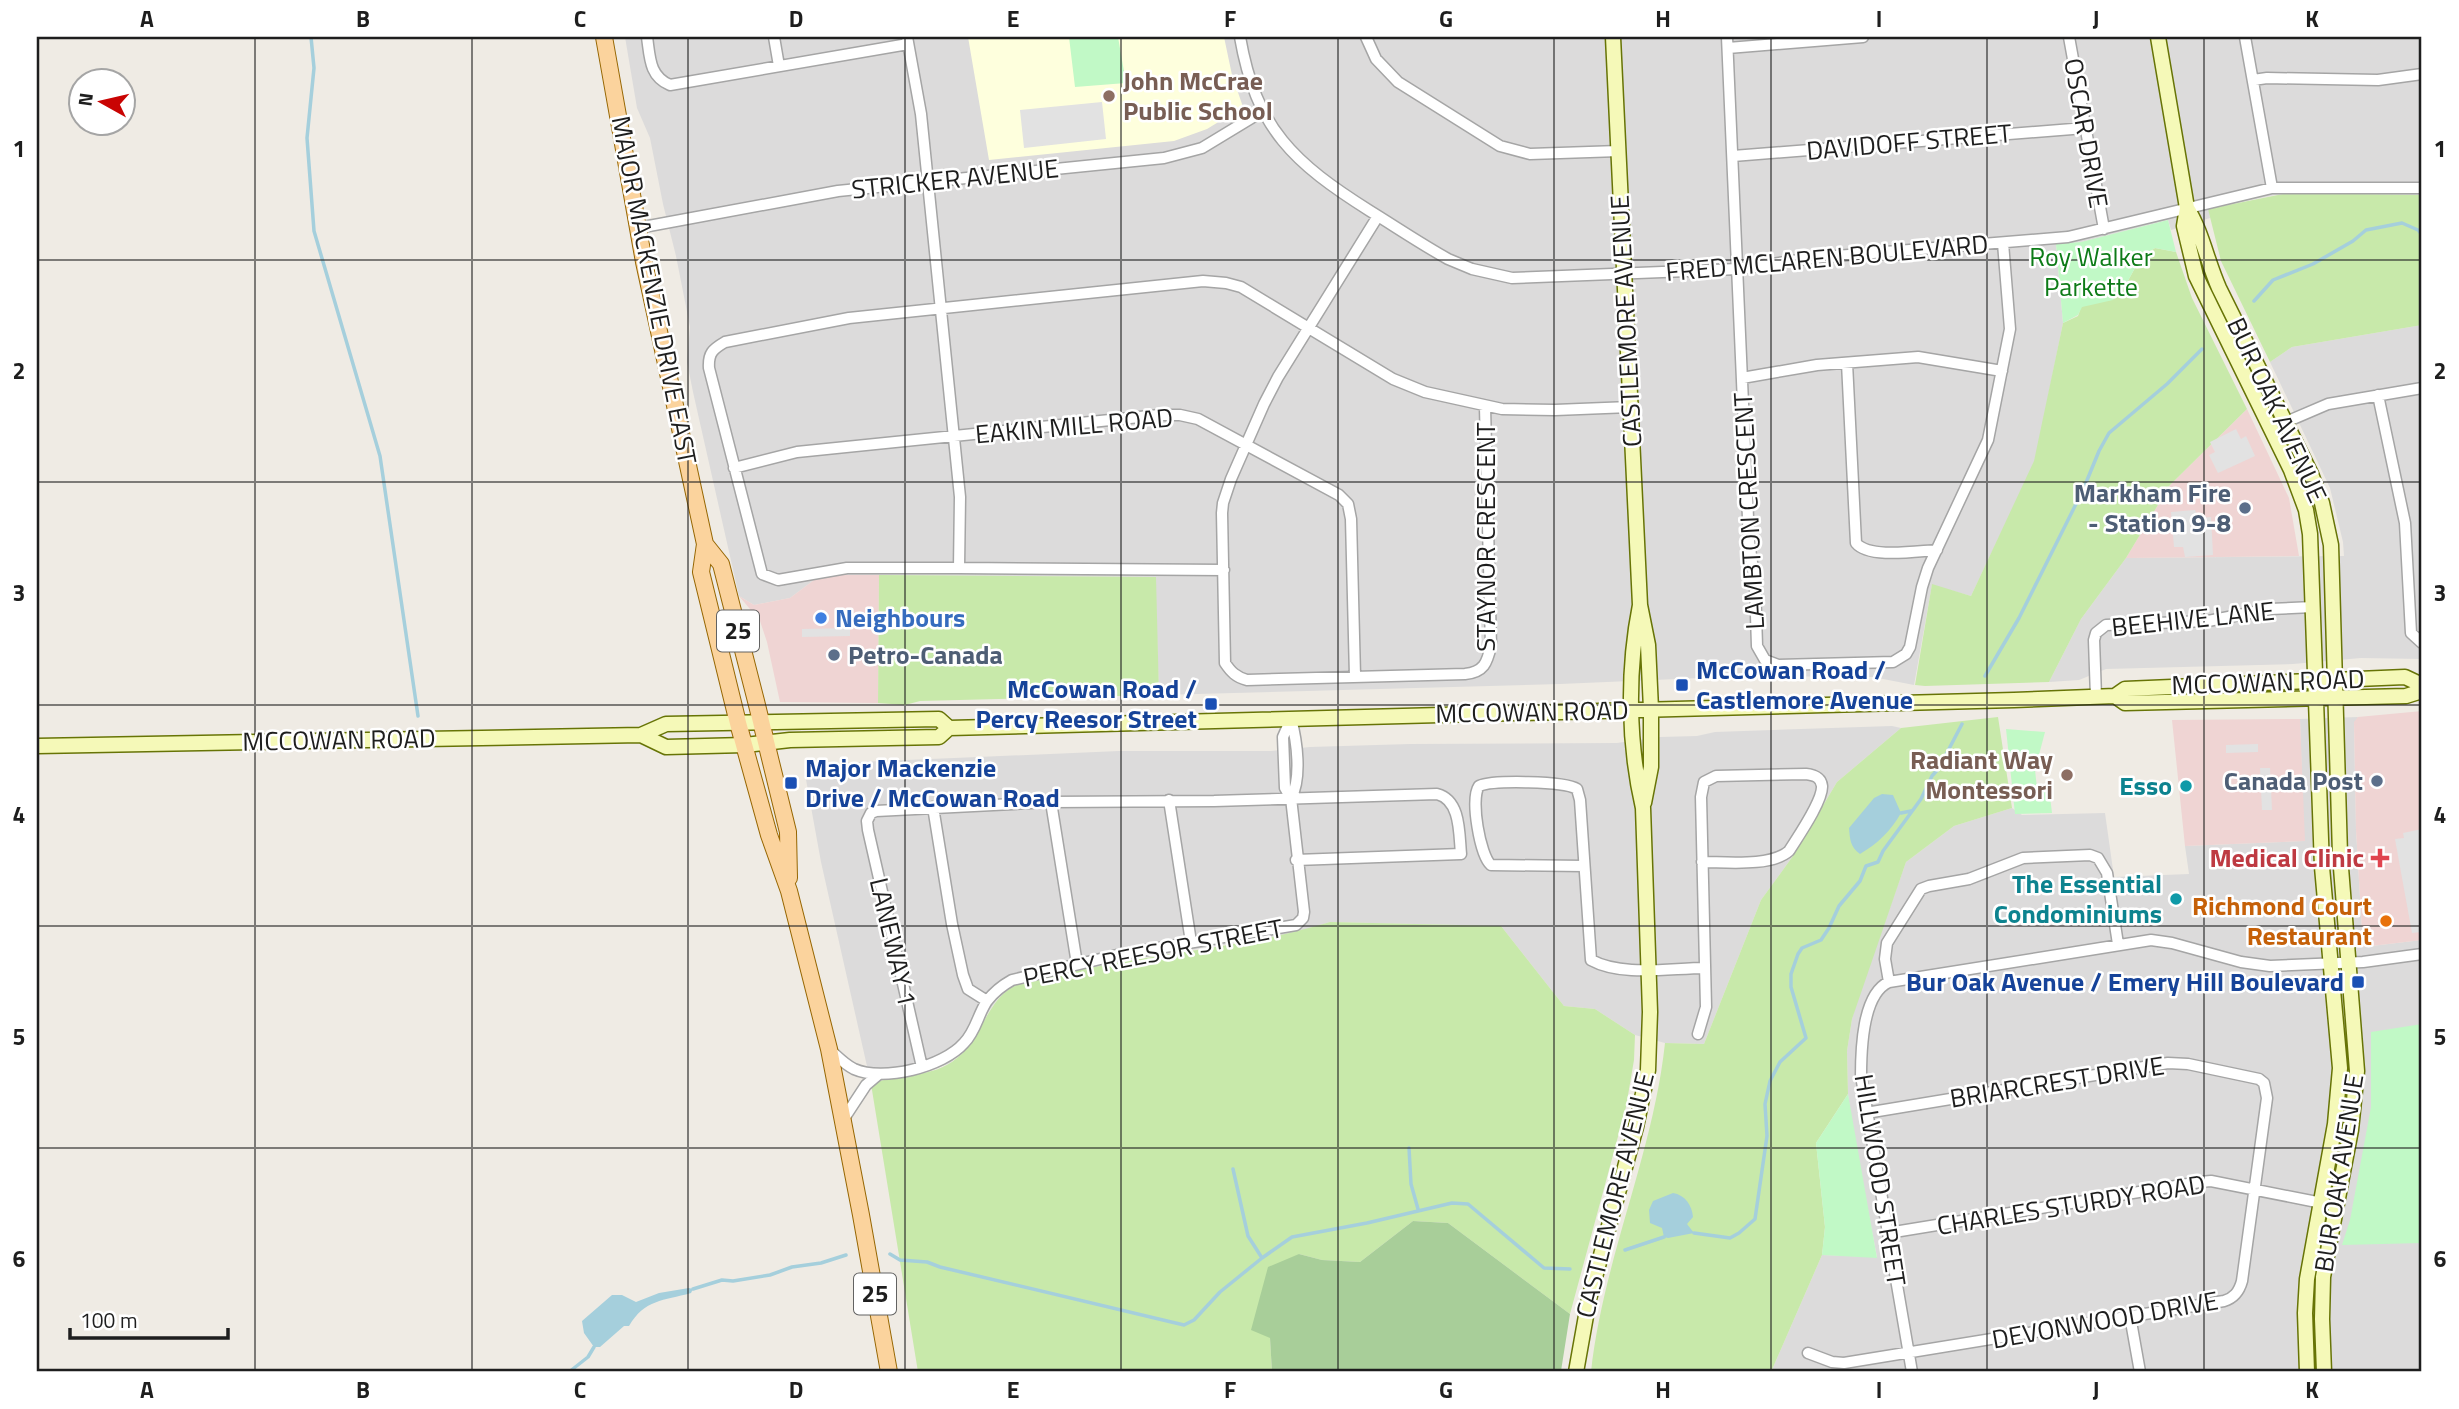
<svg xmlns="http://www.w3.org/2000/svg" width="2459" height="1409" font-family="'Titillium Web',sans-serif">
	<rect width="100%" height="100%" fill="#efebe4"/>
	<!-- residential -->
	<path fill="#dcdbdb" d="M625 37H2422V195H2275L2213 208 2209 210 2210 218 2171 230 2168 220 2081 242 2056 245 2063 323 2035 461 1971 596 1932 585 1914 685 1873 677 1747 676 1560 684 1159 695 1155 577 842 575 814 580 790 598 754 605 739 596 693 392 687 362 690 327 676 256 663 204 650 138 637 108Z
		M2422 325V659L2361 658 2293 664 2106 669 2079 680 2049 682 2081 619 2126 558 2344 556 2343 542 2330 488 2270 362 2292 347Z
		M2358 717 2354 725 2356 830 2363 947 2422 940V1372H1771L1822 1255 1877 1257 1852 1126 1848 1094 1847 1051 1852 1019 1857 1000 1906 862 1954 826 2012 808 2022 815 2105 813 2114 877 2189 874 2185 846 2304 841 2300 719Z
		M1892 726 1901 728 1837 782 1793 856 1761 900 1704 1044 1665 1043 1635 1035 1595 1009 1564 1006 1501 926 1330 922 1291 934 1129 960 1021 983 999 997 987 1014 984 1025 972 1043 950 1063 923 1074 871 1084 821 862 805 774 811 764 978 757 1119 751H1271L1310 747 1410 744 1617 743 1660 737 1697 736 1715 732Z"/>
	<!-- commercial -->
	<path fill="#efd4d3" d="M2247 409 2289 498 2299 556 2126 558 2170 485Z
		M842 575H879L878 703 780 702 767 642 760 621 739 596 754 605 790 598 814 580Z
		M2422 711V940L2363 947 2356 830 2354 722 2358 717Z
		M2300 719 2305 841 2185 846 2172 720Z"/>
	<!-- education -->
	<path fill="#feffdd" d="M968 37H1224L1232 75 1243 107 1207 129 1174 141 989 160Z"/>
	<!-- grass -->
	<path fill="#c8e9aa" d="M2288 193 2422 195V325L2292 347 2270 362 2221 261 2208 209Z
		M2155 248 2176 252 2192 298 2247 409 2170 485 2126 558 2081 619 2049 682 1925 686 1915 685 1932 584 1971 596 2034 461 2063 323 2078 316 2081 307 2124 288 2141 257Z
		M879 575 1156 577 1159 695 920 701 905 705 878 703Z
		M1998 717 2012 808 1954 826 1906 862 1852 1019 1847 1051 1848 1094 1816 1143 1825 1227 1822 1255 1771 1372H1591C1603 1260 1653 1155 1665 1043L1704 1044 1761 900 1793 856 1837 782 1901 728Z
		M1330 922 1501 926 1564 1006 1595 1009 1635 1035 1634 1060 1626 1107 1570 1314 1448 1223 1413 1221 1360 1262 1322 1260 1299 1254 1270 1338 1272 1372H918L871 1084C899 1073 932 1079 957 1058 984 1037 986 996 1021 983 1042 975 1067 973 1089 968 1169 952 1252 946 1330 922Z"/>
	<!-- forest -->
	<path fill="#a8ce99" d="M1413 1221 1448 1223 1570 1314 1561 1371 1272 1372 1270 1338 1251 1330 1268 1267 1299 1254 1322 1260 1360 1262Z"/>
	<!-- park -->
	<path fill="#c1f9c6" d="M1069 37H1118L1126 83 1075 87Z
		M2168 220 2176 252 2155 248 2141 257 2124 288 2113 300 2082 307 2078 315 2063 323 2056 244 2081 242Z
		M2006 729 2045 732 2035 770 2037 788H2049L2052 813 2015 814Z
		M2422 1024V1243L2342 1245 2350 1220 2371 1107V1032Z
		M1848 1094 1877 1258 1822 1255 1825 1227 1816 1143Z"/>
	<!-- parking -->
	<path fill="#e2e2e2" d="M1102 102 1106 139 1024 148 1020 110Z
		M2236 429 2241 439 2246 436 2255 456 2218 473 2209 455 2215 452 2210 442Z
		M2195 510 2197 515 2201 518 2211 517 2213 555 2185 557 2183 547H2174L2171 512Z
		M850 628V636L802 637V629Z
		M2258 744V752L2226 753V745Z
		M2260 768H2270L2272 810H2262Z
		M2422 829V936L2421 932 2412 933 2395 839 2404 838 2403 833Z"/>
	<!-- water -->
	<path fill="#a5cfdc" d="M1882 794 1893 795 1901 813C1891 831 1877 844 1860 854 1850 847 1850 839 1849 828L1874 798Z
		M1673 1193C1685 1195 1692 1205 1693 1217L1687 1224 1694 1233 1668 1238 1664 1237 1662 1228 1650 1223 1649 1210 1653 1201Z
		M689 1288 693 1289 691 1293C663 1301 645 1299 629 1326H624L600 1347H594L584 1333 582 1321 612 1295H622L636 1302 659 1293Z"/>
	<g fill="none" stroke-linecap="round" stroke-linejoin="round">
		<!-- stream -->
		<path stroke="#a5cfdc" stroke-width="3.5" d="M311 37 314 68 307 138 314 231 380 456 418 716
			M2254 301 2273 280 2313 264 2353 241 2366 230 2402 223 2418 230 2422 235
			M1985 676 2019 618 2083 490 2099 451 2109 433 2167 384 2202 349
			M1901 813 1911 811
			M1409 1148 1411 1184 1418 1209
			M1233 1169 1248 1236 1262 1258
			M1694 1233 1730 1238 1739 1233 1755 1219 1767 1136 1765 1104 1770 1081 1780 1062 1806 1038 1791 987V974L1798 954 1802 948 1821 940 1829 928 1839 906 1860 881 1866 866 1878 862 1883 851 1921 799 1932 776 1939 768 1962 724
			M1625 1250 1664 1237
			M890 1254 900 1260 927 1262 940 1267 1184 1325 1194 1320 1220 1292 1262 1258 1292 1237 1367 1223 1452 1203 1468 1204 1544 1268 1570 1269
			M693 1289 722 1280 733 1281 770 1275 792 1267 821 1263 846 1255
			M569 1372 588 1357 594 1347"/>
		<defs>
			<path id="street" d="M647 37C650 57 649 76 670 85L908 44
				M774 37 779 66
				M907 37 921 114 960 497 959 568 1224 570
				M1240 37C1256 129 1294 163 1370 211 1396 227 1421 244 1448 259L1472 269 1512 278 1738 269 1812 258 2068 237 2272 188H2422
				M1366 37 1376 59 1398 82 1500 146 1530 154 1619 151
				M1727 37 1749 541 1755 584 1757 646 1765 660 1778 665 1893 662 1906 654 1910 647 1922 587 1928 568 1988 440 2010 329 2003 243
				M2069 37 2104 229
				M2245 37 2272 188
				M1728 48 1863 37
				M2253 80 2267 78 2378 80 2422 74
				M1733 156 2085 128
				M1378 216 1278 377 1264 404 1231 479 1223 503 1222 513 1225 663C1231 672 1236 677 1247 680L1465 674C1484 672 1487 663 1491 646L1485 407
				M638 228 838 191 1164 158 1202 148 1263 111
				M1847 363 1856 543C1869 559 1917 551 1937 550
				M1742 378 1817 365 1918 357 2002 371
				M2378 395 2405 523 2411 633 2422 643
				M2286 422 2328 404 2422 388
				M734 468 797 452 1159 415H1180L1198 419 1339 495 1348 504 1351 519 1355 676
				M959 568H847L778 580 762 574 709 368C708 353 713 349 725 342L849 318 1203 281 1226 283 1241 287 1393 379 1425 392 1502 409 1555 410 1630 407
				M2096 697 2094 640 2096 633 2106 625 2208 621 2270 609 2313 607
				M1291 719C1297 741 1302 778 1291 798
				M1169 800 1191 942
				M1051 802 1077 964
				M933 807 952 924 963 975 968 989 987 1001
				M1584 866 1491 865C1480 855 1470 799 1479 786 1493 780 1564 781 1577 789L1580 800 1591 960C1622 977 1670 968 1705 968
				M1889 982 1885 959 1887 943 1921 889 1929 886 1969 879 2023 858 2090 855 2098 858 2107 873 2118 944
				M1698 1034 1706 1007 1701 797 1704 782 1716 776 1806 774C1814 775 1821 777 1822 786 1823 801 1797 838 1789 851 1771 867 1726 862 1702 862
				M829 1049C837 1056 844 1064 854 1069 883 1082 943 1067 964 1043 976 1031 978 1014 987 1001 994 992 1003 985 1012 980L1117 955 1296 925 1303 918 1304 912 1291 798 1285 788 1283 737 1291 719
				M922 1067 868 830 867 821 871 813 876 811 1051 802 1214 801 1437 794C1461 800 1459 834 1461 854L1296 860
				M843 1120 866 1085 879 1074
				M1888 1233 2200 1182 2211 1181 2327 1204
				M2130 1316 2140 1372
				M1808 1353 1832 1362 1844 1363 2224 1301C2234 1298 2239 1292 2242 1281L2267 1098 2264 1083 2259 1079 2188 1064 2168 1063 1866 1113
				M1912 1372 1861 1076C1861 1051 1862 994 1889 982L2151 940 2172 943 2241 962 2270 966 2363 962 2422 954"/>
			<path id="secondary" d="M1613 37 1640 605 1648 645 1651 709V767L1644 803
				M2158 37 2185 196 2187 208 2184 226 2196 276 2291 470 2306 510 2310 534 2322 867 2340 1068 2335 1124 2307 1279 2305 1313 2307 1372
				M2187 208C2202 232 2207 261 2219 288L2311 474 2322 503 2331 545 2340 855 2357 1071 2351 1130 2323 1277 2322 1319 2324 1372
				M2115 696 2125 703 2406 696 2422 691
				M641 735 666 747 745 745 790 740 939 737 949 728 2014 700 2115 696 2125 689 2405 677 2422 685
				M37 746 641 735 666 724 939 719 949 728
				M1576 1372 1589 1299 1636 1127 1648 1070 1650 1012 1643 808C1628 743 1627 671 1640 605"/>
			<path id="primary" d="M604 37 644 262 705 544 701 572 738 723 769 835 789 891 829 1049 861 1215 889 1372
				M705 544 721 564 756 701 788 832 789 878"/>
		</defs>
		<!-- street casing -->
		<use href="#street" stroke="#a5a5a5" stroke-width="13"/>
		<!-- secondary casing -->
		<use href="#secondary" stroke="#677406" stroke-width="17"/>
		<!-- primary casing -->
		<use href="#primary" stroke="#966602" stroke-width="18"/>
		<!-- street -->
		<use href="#street" stroke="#fff" stroke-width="10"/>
		<!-- secondary -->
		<use href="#secondary" stroke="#f5f9b8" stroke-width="14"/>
		<!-- primary -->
		<use href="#primary" stroke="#fbd39d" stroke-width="16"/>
	</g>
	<!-- grid -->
	<path fill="none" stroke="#1e1e1e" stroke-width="2" stroke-opacity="0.55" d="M255 37V1372M472 37V1372M688 37V1372M905 37V1372M1121 37V1372M1338 37V1372M1554 37V1372M1771 37V1372M1987 37V1372M2204 37V1372M37 260H2422M37 482H2422M37 705H2422M37 926H2422M37 1148H2422"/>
	<!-- markers -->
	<g fill="#8d6e63" stroke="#fff" stroke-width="2.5">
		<circle cx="1109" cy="96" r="7"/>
		<circle cx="2067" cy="775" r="7"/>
	</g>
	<g fill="#5c6f8a" stroke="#fff" stroke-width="2.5">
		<circle cx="2245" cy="508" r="7"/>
		<circle cx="834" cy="655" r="7"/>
		<circle cx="2377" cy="781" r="7"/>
	</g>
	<circle fill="#3f7fe0" stroke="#fff" stroke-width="2.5" cx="821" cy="618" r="7"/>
	<g fill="#1a4fb4" stroke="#fff" stroke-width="2.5">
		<rect x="1675" y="678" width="14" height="14" rx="3.5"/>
		<rect x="1204" y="697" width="14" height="14" rx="3.5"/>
		<rect x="784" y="776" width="14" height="14" rx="3.5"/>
		<rect x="2351" y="975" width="14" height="14" rx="3.5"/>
	</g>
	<g fill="#0f9aa8" stroke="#fff" stroke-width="2.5">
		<circle cx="2186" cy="786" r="7"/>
		<circle cx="2176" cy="899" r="7"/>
	</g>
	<path fill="#e0444e" stroke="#fff" stroke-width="2.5" d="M2376.5 847.5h7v7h7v7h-7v7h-7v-7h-7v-7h7z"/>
	<circle fill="#e8710a" stroke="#fff" stroke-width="2.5" cx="2386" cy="921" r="7"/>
	<g text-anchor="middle" stroke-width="5" stroke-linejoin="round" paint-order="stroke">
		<!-- shield labels -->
		<g fill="#fff" stroke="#626262" stroke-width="2">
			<rect x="717" y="610.5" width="42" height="41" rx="5"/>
			<rect x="854" y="1273.5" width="42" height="41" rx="5"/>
		</g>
		<g font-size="24" font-weight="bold" fill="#1e1e1e">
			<text x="738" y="639">25</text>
			<text x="875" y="1302">25</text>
		</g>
		<!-- education labels -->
		<g font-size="26" font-weight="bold" fill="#785e54" stroke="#fff" text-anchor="start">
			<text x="1123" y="90">John McCrae<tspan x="1123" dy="30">Public School</tspan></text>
			<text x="2053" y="769" text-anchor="end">Radiant Way<tspan x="2053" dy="30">Montessori</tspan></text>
		</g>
		<!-- street labels -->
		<g font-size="26" fill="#1e1e1e" stroke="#fff">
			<text transform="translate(2086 133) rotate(80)" y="9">OSCAR DRIVE</text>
			<text transform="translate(1909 142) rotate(-5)" y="9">DAVIDOFF STREET</text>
			<text transform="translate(955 179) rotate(-6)" y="9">STRICKER AVENUE</text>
			<text transform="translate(1827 258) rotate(-5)" y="9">FRED MCLAREN BOULEVARD</text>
			<text transform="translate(654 290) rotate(79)" y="9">MAJOR MACKENZIE DRIVE EAST</text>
			<text transform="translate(1626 321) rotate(-93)" y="9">CASTLEMORE AVENUE</text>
			<text transform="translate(2277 410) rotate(65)" y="9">BUR OAK AVENUE</text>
			<text transform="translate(1074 426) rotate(-5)" y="9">EAKIN MILL ROAD</text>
			<text transform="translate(1749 511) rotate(-93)" y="9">LAMBTON CRESCENT</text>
			<text transform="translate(1486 537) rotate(-90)" y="9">STAYNOR CRESCENT</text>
			<text transform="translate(2193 619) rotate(-6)" y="9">BEEHIVE LANE</text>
			<text transform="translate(2268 682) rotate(-2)" y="9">MCCOWAN ROAD</text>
			<text transform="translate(1532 712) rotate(-1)" y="9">MCCOWAN ROAD</text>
			<text transform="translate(339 740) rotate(-1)" y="9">MCCOWAN ROAD</text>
			<text transform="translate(893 942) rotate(77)" y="9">LANEWAY 1</text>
			<text transform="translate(1153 953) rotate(-11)" y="9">PERCY REESOR STREET</text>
			<text transform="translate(2057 1082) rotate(-9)" y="9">BRIARCREST DRIVE</text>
			<text transform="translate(2339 1173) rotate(-81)" y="9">BUR OAK AVENUE</text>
			<text transform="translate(1880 1180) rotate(81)" y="9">HILLWOOD STREET</text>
			<text transform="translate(1615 1195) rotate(-76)" y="9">CASTLEMORE AVENUE</text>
			<text transform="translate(2071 1205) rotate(-9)" y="9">CHARLES STURDY ROAD</text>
			<text transform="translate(2105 1320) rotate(-10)" y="9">DEVONWOOD DRIVE</text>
		</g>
		<!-- park labels -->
		<g font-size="26" fill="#0d7b17" stroke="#fff">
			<text x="2091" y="266">Roy Walker<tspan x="2091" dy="30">Parkette</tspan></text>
		</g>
		<!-- service labels -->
		<g font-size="26" font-weight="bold" fill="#4e5e75" stroke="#fff" text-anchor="end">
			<text x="2231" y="502">Markham Fire<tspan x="2231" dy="30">- Station 9-8</tspan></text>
			<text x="848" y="664" text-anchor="start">Petro-Canada</text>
			<text x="2363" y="790">Canada Post</text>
		</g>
		<!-- shop labels -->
		<g font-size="26" font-weight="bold" fill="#366cbe" stroke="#fff" text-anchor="start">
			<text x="835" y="627">Neighbours</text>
		</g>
		<!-- transit labels -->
		<g font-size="26" font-weight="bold" fill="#164399" stroke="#fff" text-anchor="start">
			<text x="1696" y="679">McCowan Road /<tspan x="1696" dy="30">Castlemore Avenue</tspan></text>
			<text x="1197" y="698" text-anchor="end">McCowan Road /<tspan x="1197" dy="30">Percy Reesor Street</tspan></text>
			<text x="805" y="777">Major Mackenzie<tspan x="805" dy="30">Drive / McCowan Road</tspan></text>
			<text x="2344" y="991" text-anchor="end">Bur Oak Avenue / Emery Hill Boulevard</text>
		</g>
		<!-- culture labels -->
		<g font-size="26" font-weight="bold" fill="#0d838f" stroke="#fff" text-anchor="end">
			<text x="2172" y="795">Esso</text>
			<text x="2162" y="893">The Essential<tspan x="2162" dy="30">Condominiums</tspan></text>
		</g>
		<!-- health labels -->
		<g font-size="26" font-weight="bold" fill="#be3a42" stroke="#fff" text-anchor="end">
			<text x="2364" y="867">Medical Clinic</text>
		</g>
		<!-- food labels -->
		<g font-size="26" font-weight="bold" fill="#c56008" stroke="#fff" text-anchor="end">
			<text x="2372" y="915">Richmond Court<tspan x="2372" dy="30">Restaurant</tspan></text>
		</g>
	</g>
	<!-- border -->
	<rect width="2459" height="1409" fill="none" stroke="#ffffff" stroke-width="77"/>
	<!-- north arrow -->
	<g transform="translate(102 102) rotate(278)"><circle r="33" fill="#ffffff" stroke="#a5a5a5" stroke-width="2"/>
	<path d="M0-5L12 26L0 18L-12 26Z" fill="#c90403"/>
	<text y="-10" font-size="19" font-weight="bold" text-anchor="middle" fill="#1e1e1e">N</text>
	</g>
	<!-- scale -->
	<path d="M70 1328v10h158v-10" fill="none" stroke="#1e1e1e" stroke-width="3.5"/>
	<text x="80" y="1328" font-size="21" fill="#1e1e1e" stroke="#ffffff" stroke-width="5" paint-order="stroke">100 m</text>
	<rect x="38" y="38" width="2382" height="1332" fill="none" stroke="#1e1e1e" stroke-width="2.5"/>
	<g font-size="23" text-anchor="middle" font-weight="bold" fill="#1e1e1e">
		<text x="147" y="27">A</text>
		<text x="363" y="27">B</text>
		<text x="580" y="27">C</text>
		<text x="796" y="27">D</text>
		<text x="1013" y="27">E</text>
		<text x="1230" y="27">F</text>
		<text x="1446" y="27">G</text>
		<text x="1663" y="27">H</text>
		<text x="1879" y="27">I</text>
		<text x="2096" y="27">J</text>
		<text x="2312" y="27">K</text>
		<text x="19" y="157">1</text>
		<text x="2440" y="157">1</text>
		<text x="19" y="379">2</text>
		<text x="2440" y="379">2</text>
		<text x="19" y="601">3</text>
		<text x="2440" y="601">3</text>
		<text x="19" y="823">4</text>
		<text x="2440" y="823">4</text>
		<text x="19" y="1045">5</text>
		<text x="2440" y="1045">5</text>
		<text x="19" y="1267">6</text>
		<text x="2440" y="1267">6</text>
		<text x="147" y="1398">A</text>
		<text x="363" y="1398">B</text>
		<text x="580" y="1398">C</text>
		<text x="796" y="1398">D</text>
		<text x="1013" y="1398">E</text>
		<text x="1230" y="1398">F</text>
		<text x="1446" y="1398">G</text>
		<text x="1663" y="1398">H</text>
		<text x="1879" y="1398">I</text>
		<text x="2096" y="1398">J</text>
		<text x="2312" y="1398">K</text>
	</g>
</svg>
